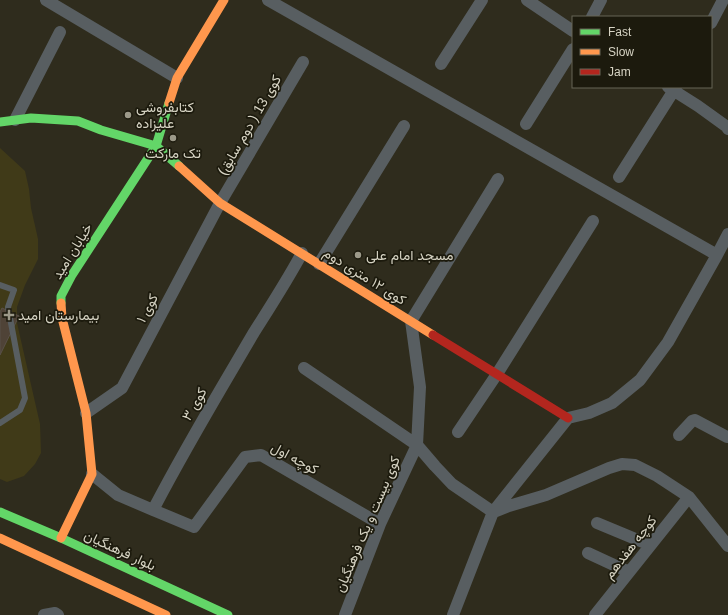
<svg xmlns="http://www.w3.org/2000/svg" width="728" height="615" font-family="Arial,Vazirmatn,sans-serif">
	<rect width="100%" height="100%" fill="#2f2c1d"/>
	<!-- built -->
	<path fill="#403a18" d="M0 148 25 171 29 189 31 208 38 239V259L25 285 17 307V323L40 424 41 453 35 464 24 476 7 482 0 479Z"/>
	<!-- building -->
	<path fill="#4f4337" stroke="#595148" d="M2 308 19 316 0 355V312Z"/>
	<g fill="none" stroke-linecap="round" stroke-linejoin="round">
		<!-- lane -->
		<path stroke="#585e61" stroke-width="6" d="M0 285 14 290 8 307 25 398 20 410 0 423"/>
		<!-- street -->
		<path stroke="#585e61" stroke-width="12" d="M46 0 177 78
			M268 0 717 255
			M527 0 573 31
			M592 17 601 0
			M711 23 723 0
			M441 64 482 0
			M668 87 698 106 727 127 728 129
			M15 120 60 32
			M526 124 573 49
			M619 177 676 87
			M319 264 404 126
			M304 368 417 445 380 524 345 615
			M86 413 122 388 220 203 303 62
			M458 432 497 374 593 221
			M679 435 692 421 695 420 727 437
			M92 474 118 495 153 510C184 450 219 392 253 334 270 307 287 281 302 253
			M153 510 194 527 245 457 261 455 380 524
			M493 512 452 484 435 466 417 445 420 387 411 321 498 179
			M494 512 509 506 546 495 609 468 622 464 635 465 657 476 689 497 728 546
			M597 523 650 545
			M588 553 629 572
			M44 615 55 613 58 615
			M453 615 493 512 568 418 589 413 612 403 640 380 668 342 717 255 728 234
			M595 615 689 497"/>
		<!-- fast -->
		<path stroke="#63d668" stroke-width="9" d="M0 122 31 118 78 121 101 130 156 146 179 166
			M61 303V296L72 275 156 146 169 103
			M0 512 61 538 228 615"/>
		<!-- slow -->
		<path stroke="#ff974d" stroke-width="9" d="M169 103 177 78 224 0
			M179 166 220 203 433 335
			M0 538 166 615
			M61 538 92 474 86 413 62 318 61 303"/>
		<!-- jam -->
		<path stroke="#b3261e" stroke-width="9" d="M433 335 568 418"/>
	</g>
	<!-- markers -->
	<g fill="#9c9989" stroke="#1c1a0d" stroke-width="1.5">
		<circle cx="128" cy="115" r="4"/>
		<circle cx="173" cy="138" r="4"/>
		<circle cx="358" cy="255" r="4"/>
		<path d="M7 309h4v4h4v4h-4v4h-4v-4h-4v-4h4z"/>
	</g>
	<g text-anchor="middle" stroke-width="3.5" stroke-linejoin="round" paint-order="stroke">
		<!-- poi labels -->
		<g font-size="14" fill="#d6d3c3" stroke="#1c1a0d" text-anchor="start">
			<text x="136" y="112">کتابفروشی<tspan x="136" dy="16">علیزاده</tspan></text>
			<text x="173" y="158" text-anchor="middle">تک مارکت</text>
			<text x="366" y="260">مسجد امام علی</text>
			<text x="18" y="320">بیمارستان امید</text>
		</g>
		<!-- street labels -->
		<g font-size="14" fill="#d6d3c3" stroke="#1c1a0d">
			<text transform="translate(249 125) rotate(-60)" y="5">کوی 13 ( دوم سابق)</text>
			<text transform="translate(72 251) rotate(-58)" y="5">خیابان امید</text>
			<text transform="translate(365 276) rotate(32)" y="5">کوی ۱۲ متری دوم</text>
			<text transform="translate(147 308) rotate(-62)" y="5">کوی ۱</text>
			<text transform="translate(194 404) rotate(-60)" y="5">کوی ۳</text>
			<text transform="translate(295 458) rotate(29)" y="5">کوچه اول</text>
			<text transform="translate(367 524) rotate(-67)" y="5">کوی بیست و یک فرهنگیان</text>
			<text transform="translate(630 547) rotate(-52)" y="5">کوچه هفدهم</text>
			<text transform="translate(120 550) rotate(25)" y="5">بلوار فرهنگیان</text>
		</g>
	</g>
	<!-- legend -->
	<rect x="572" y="16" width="140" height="72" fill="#1c1a0d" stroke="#666456"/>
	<rect x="580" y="29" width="20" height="6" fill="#63d668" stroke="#666456"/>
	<text x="608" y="36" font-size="12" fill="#d6d3c3">Fast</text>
	<rect x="580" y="49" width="20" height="6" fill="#ff974d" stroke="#666456"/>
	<text x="608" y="56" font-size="12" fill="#d6d3c3">Slow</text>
	<rect x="580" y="69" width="20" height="6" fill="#b3261e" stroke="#666456"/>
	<text x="608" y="76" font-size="12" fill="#d6d3c3">Jam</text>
</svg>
